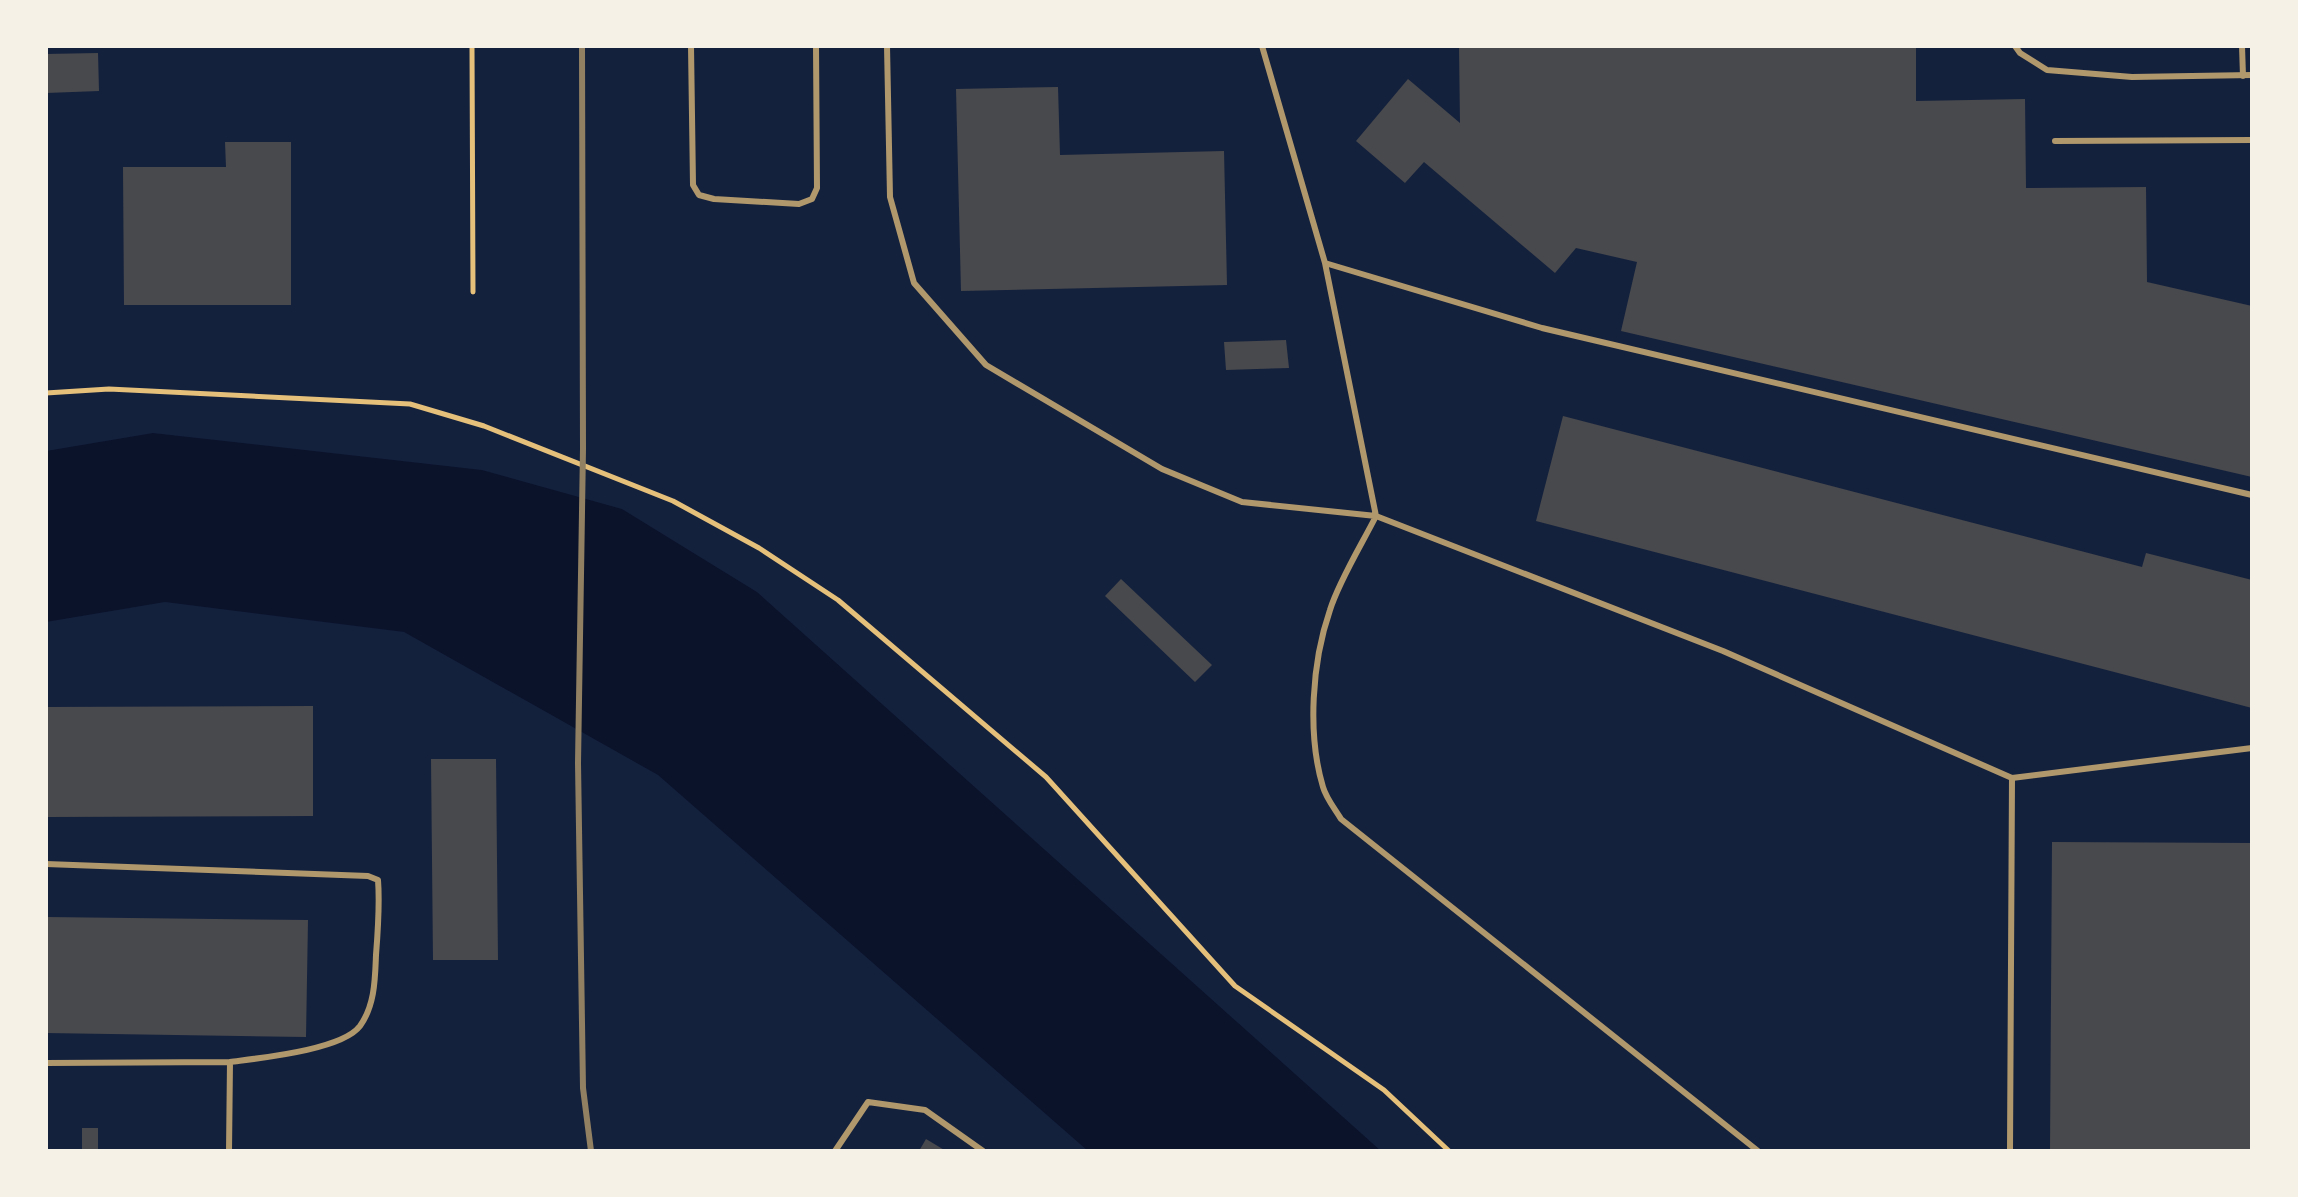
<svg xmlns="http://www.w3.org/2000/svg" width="2298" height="1197" font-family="'Varela Round',sans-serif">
	<rect width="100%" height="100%" fill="#14213d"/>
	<!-- water -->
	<path fill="#0b132b" d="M153 433 482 470 622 509 757 592 1381 1151H1088L658 775 404 632 165 602 46 622V451Z"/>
	<!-- building -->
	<path fill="#48494c" d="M1459 46H1916V101L2025 99 2026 188 2146 187 2147 282 2252 306V477L1621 331 1637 262 1576 248 1555 273 1424 162 1405 183 1356 141 1408 79 1460 123Z
		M98 53 99 91 46 93V54Z
		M1058 87 1060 155 1224 151 1227 285 961 291 956 89Z
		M225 142H291V305H124L123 167H226Z
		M1286 340 1289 368 1226 370 1224 342Z
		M1563 416 2142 567 2146 553 2252 580V708L1536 521Z
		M1121 579 1212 665 1195 682 1105 596Z
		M313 706V816L46 817V707Z
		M431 759H496L498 960H433Z
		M2052 842 2252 843V1151H2050Z
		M46 917 308 920 306 1037 46 1033Z
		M82 1128H98V1151H82Z
		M926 1139 946 1151H919Z"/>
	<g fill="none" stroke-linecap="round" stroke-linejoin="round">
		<!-- path -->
		<path stroke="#e5c07b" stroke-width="5" d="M472 46 473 292
			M46 393 109 389 410 404 484 426 673 501 759 548 838 600 1046 777 1235 986 1384 1090 1449 1151"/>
		<!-- service -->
		<path stroke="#b1986c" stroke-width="6" d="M691 46 693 185 699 195 714 199 799 204 812 199 817 188 816 46
			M887 46 890 197 914 283 986 365 1162 469 1242 502 1376 516C1362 544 1339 581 1330 610 1312 662 1307 734 1323 787 1326 798 1335 809 1341 819L1758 1151
			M1262 46 1325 263 1376 516 1723 651 2012 778
			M2015 46 2020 53 2047 70 2132 77 2252 75
			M2242 46 2243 76
			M2055 141 2252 140
			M1325 263 1542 328 2252 495
			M46 864 368 876 378 880C380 905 378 930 376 955 375 979 375 1005 360 1026 342 1050 260 1058 230 1062
			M46 1063 230 1062 229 1151
			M835 1151 868 1102 925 1110 983 1151
			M2010 1151 2012 778 2252 748"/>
		<!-- rail -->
		<path stroke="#918062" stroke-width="6" d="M582 46 583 449 578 763 583 1088 591 1151"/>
	</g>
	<!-- border -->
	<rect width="2298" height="1197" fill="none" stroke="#f6f1e7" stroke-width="96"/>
</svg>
